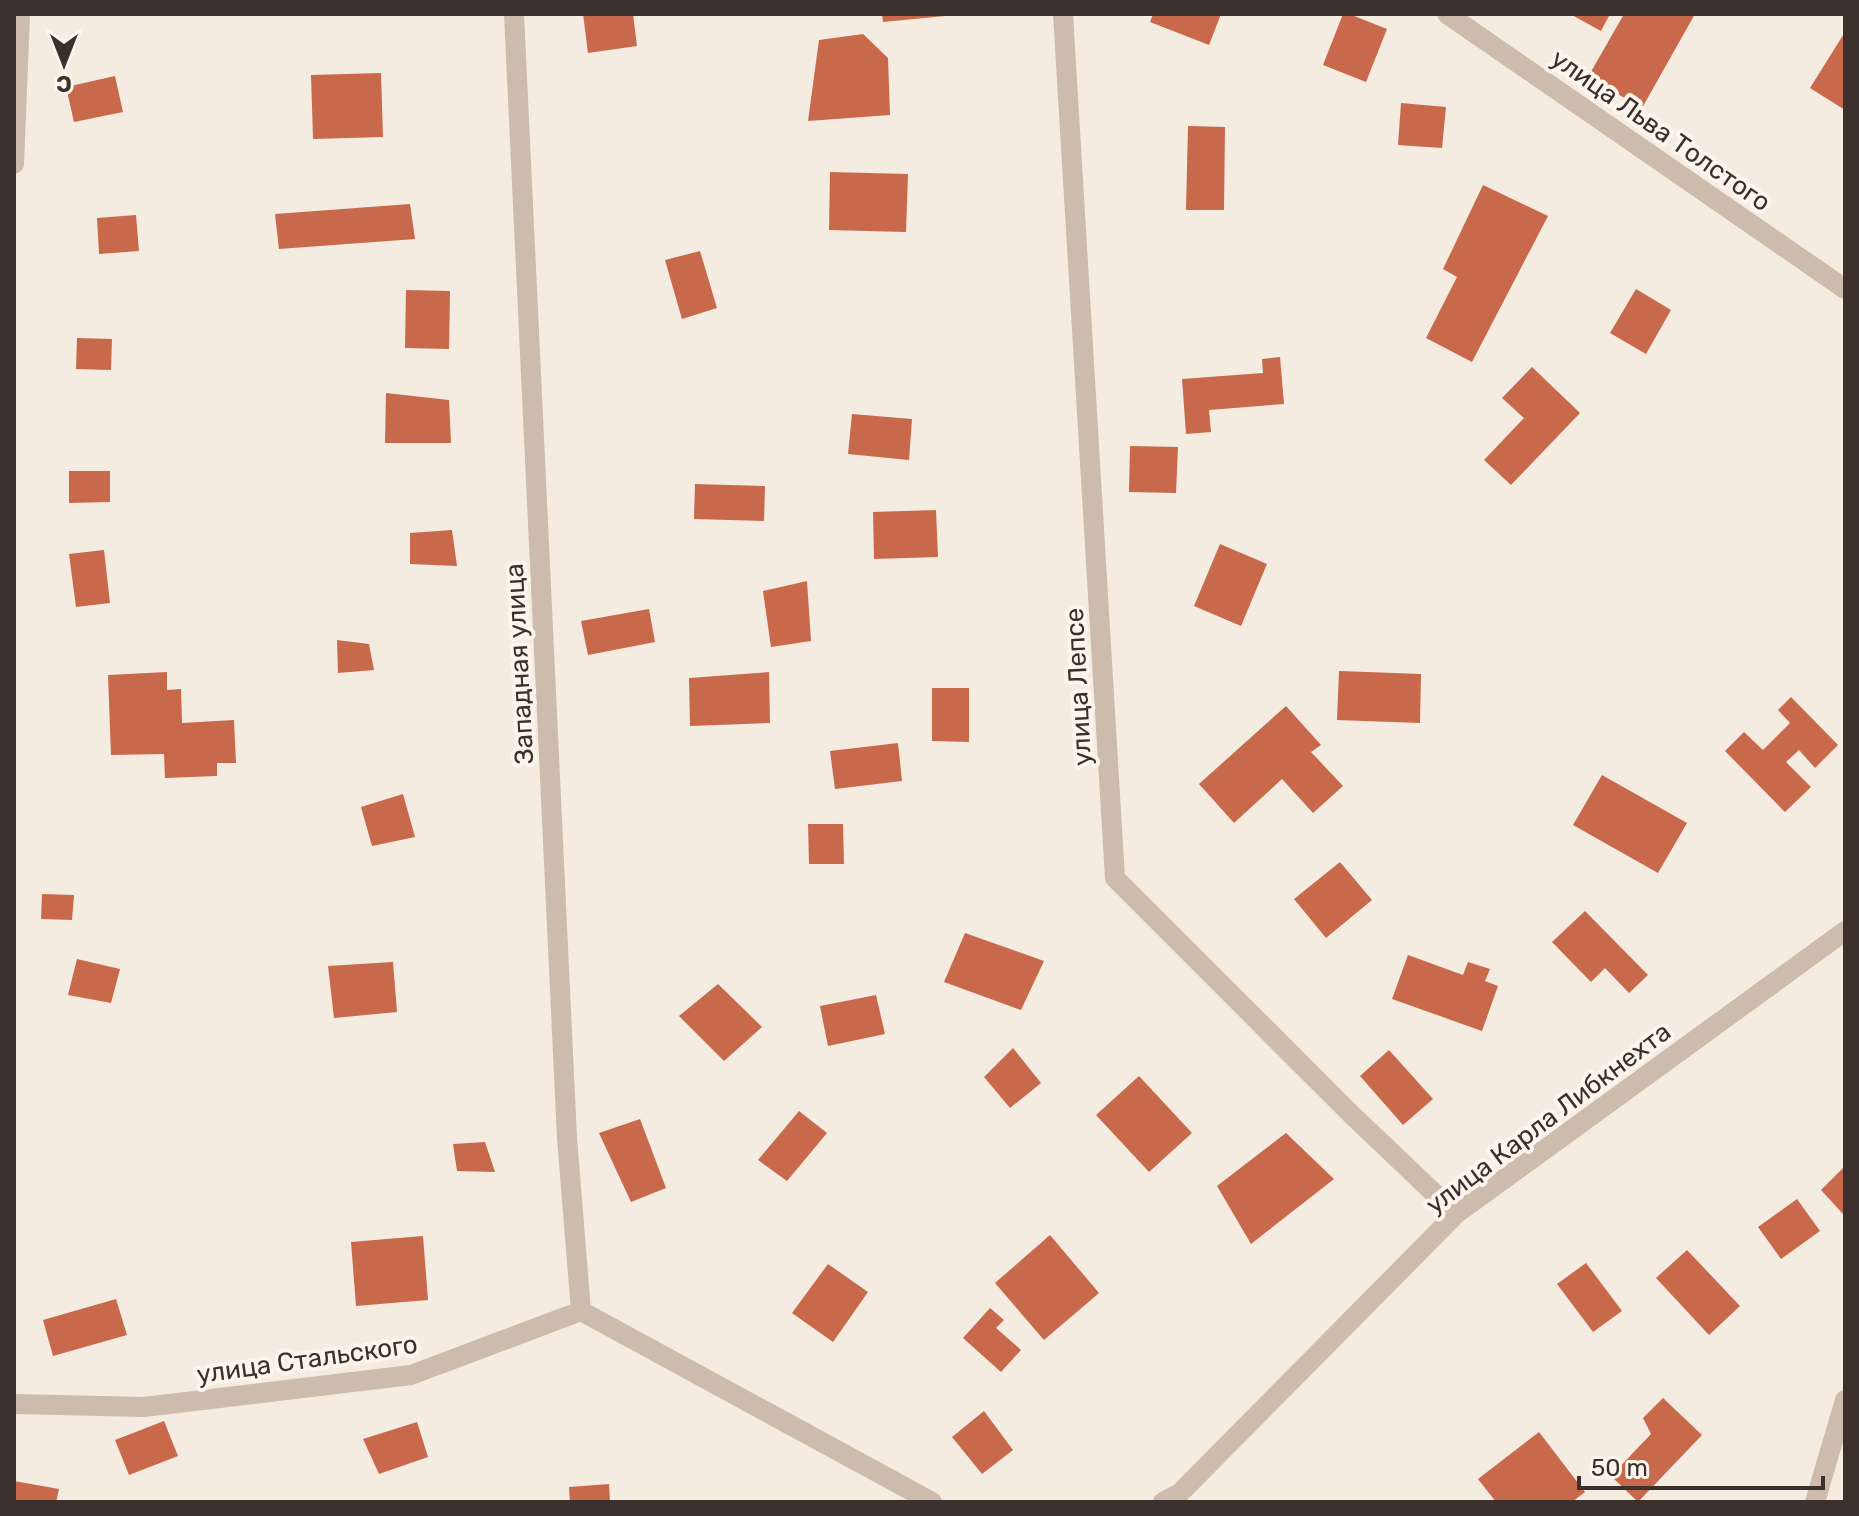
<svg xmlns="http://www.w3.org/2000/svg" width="1859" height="1516" font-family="Rubik,sans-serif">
	<rect width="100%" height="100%" fill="#f4ebe1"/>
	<!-- building -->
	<path fill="#c8694b" d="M583 14H633L637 46 588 53Z
		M882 14H945V16L883 22Z
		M1153 14H1221L1209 45 1150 22Z
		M1343 14H1349L1387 29 1366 82 1323 65Z
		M1570 14H1610L1601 31Z
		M1624 14H1695L1642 108 1588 77Z
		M1845 32V110L1810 88Z
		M863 34 888 58 890 115 808 121 819 40Z
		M381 73 383 137 313 139 311 75Z
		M115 76 123 112 74 122 66 87Z
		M1401 103 1446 107 1442 148 1398 145Z
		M1188 126 1225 127 1224 210H1186Z
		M830 172 908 174 906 232 829 230Z
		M1483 185 1548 216 1472 362 1426 338 1457 277 1443 269Z
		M410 204 415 239 279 249 275 214Z
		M136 215 139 251 99 254 97 218Z
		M700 251 717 308 682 319 665 260Z
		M1636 289 1671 310 1646 354 1610 333Z
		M406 290 450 291 449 349 405 348Z
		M77 338 112 339 111 370 76 369Z
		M1280 357 1284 404 1209 410 1211 432 1186 434 1182 379 1263 373 1262 359Z
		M1532 367 1580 413 1511 485 1484 460 1524 418 1502 398Z
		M386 393 449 400 451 443H385Z
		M852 414 912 419 909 460 848 454Z
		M1130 446 1178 447 1176 493 1129 492Z
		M69 471H110V502L69 503Z
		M695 484 765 486 764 521 694 519Z
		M936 510 938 557 874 559 873 512Z
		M452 530 457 566 410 564V533Z
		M1220 544 1267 564 1241 626 1194 606Z
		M104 550 110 603 76 607 69 554Z
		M807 581 811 641 771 647 763 591Z
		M649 609 655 642 588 655 581 621Z
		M337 640 369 644 374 670 338 673Z
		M1339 671 1421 674 1420 723 1337 720Z
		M167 672V690L181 689 182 723 234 720 236 763H217V776L165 778 164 754 111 755 108 675Z
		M769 672 770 723 690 726 689 678Z
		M932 688H969V742L932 741Z
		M1791 697 1838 745 1815 768 1799 750 1786 762 1811 787 1785 812 1725 751 1744 732 1763 750 1790 723 1778 710Z
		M1286 706 1321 745 1311 752 1343 786 1313 813 1282 779 1234 823 1199 784Z
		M898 743 902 781 835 789 830 751Z
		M1602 775 1687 823 1658 873 1573 825Z
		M403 794 415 837 372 846 361 807Z
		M808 824H843L844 864H809Z
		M1340 862 1372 900 1326 938 1294 899Z
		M42 894 74 895 72 920 41 919Z
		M1585 911 1648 975 1629 993 1605 968 1591 982 1552 942Z
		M965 933 1044 961 1021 1010 944 982Z
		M1408 955 1463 975 1468 962 1490 969 1485 981 1498 986 1482 1031 1392 999Z
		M77 959 120 969 111 1003 68 995Z
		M393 962 397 1012 334 1018 328 966Z
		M718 984 762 1027 724 1061 679 1016Z
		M876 995 885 1034 828 1046 820 1006Z
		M1013 1048 1041 1083 1010 1108 984 1077Z
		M1389 1050 1433 1099 1403 1125 1360 1076Z
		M1139 1076 1192 1133 1149 1172 1096 1115Z
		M799 1111 827 1133 787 1181 758 1160Z
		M640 1119 666 1188 631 1202 599 1133Z
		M1286 1133 1334 1179 1251 1244 1217 1186Z
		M485 1142 495 1172 457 1171 453 1144Z
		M1845 1166V1212L1843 1214 1821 1190Z
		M1797 1199 1820 1231 1781 1259 1758 1227Z
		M1050 1235 1099 1293 1044 1340 995 1283Z
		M423 1236 428 1300 356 1306 351 1242Z
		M1687 1250 1740 1306 1709 1335 1656 1278Z
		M1586 1263 1622 1311 1593 1332 1557 1284Z
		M828 1264 868 1292 833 1342 792 1313Z
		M116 1299 127 1335 53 1356 43 1320Z
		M990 1308 1004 1320 996 1328 1021 1350 1001 1372 963 1338Z
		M1663 1398 1702 1435 1638 1502 1611 1476 1651 1434 1643 1418Z
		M984 1411 1013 1450 982 1474 952 1437Z
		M164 1421 178 1456 129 1475 115 1440Z
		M417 1422 428 1457 379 1474 363 1439Z
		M1539 1432 1585 1492 1572 1502H1496L1478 1479Z
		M14 1481 59 1489 56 1502H14Z
		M609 1484 610 1502H570L569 1487Z"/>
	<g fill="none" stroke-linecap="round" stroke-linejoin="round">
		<!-- minor -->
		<path stroke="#cdbbac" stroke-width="20" d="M514 14 567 1138 581 1311
			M1063 14 1115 878 1352 1115 1456 1214
			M1447 14 1845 289
			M14 164 20 14
			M14 1404 144 1407 411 1375 581 1311 932 1502
			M1163 1502 1180 1493 1456 1214 1845 931
			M1815 1502 1845 1400"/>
	</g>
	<g text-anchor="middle" stroke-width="8" stroke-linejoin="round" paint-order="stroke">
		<!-- street labels -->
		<g font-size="26" fill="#3b302b" stroke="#fbf5ee">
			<text transform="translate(1661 130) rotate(35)" y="9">улица Льва Толстого</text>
			<text transform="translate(519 664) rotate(-93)" y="9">Западная улица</text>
			<text transform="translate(1078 687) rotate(-93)" y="9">улица Лепсе</text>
			<text transform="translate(1548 1118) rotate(-37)" y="9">улица Карла Либкнехта</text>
			<text transform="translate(307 1359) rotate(-8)" y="9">улица Стальского</text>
		</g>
	</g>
	<!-- border -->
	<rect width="1859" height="1516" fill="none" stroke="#3b302b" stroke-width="32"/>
	<!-- north arrow -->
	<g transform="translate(64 64) rotate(180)" stroke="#fbf5ee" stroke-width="6" paint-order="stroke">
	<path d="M0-6L14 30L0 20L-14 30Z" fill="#3b302b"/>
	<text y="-12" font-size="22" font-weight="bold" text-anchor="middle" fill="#3b302b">С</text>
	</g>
	<!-- scale -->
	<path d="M1579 1476v12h244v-12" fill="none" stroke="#3b302b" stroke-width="4"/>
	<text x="1591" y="1476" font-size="24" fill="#3b302b" stroke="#fbf5ee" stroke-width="6" paint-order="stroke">50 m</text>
</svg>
